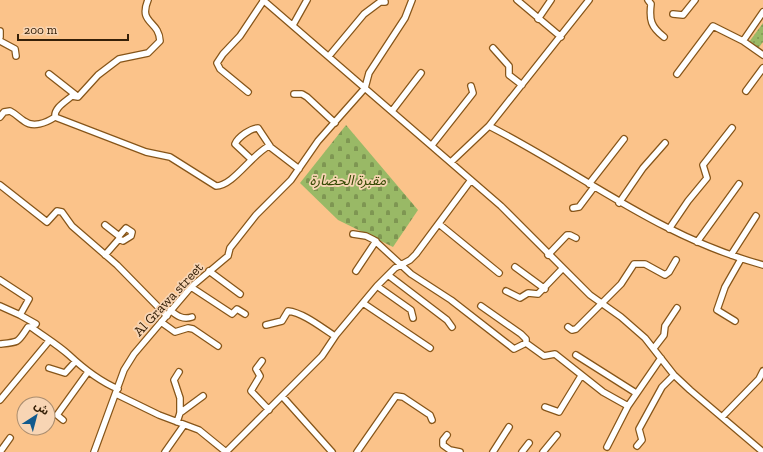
<svg xmlns="http://www.w3.org/2000/svg" width="763" height="452" font-family="'Zilla Slab','Noto Sans Arabic',serif">
	<defs>
		<pattern id="grass-dots" width="8" height="8" patternUnits="userSpaceOnUse"><rect width="8" height="8" fill="#99b966"/><path d="M2 2h.1M6 6h.1" fill="none" stroke="#7e9652" stroke-width="1.8" stroke-linecap="round"/></pattern>
		<pattern id="cemetery-stones" width="16" height="16" patternUnits="userSpaceOnUse"><rect width="16" height="16" fill="#99b966"/><path d="M2 7V4a2 2 0 0 1 4 0v3zM10 15v-3a2 2 0 0 1 4 0v3z" fill="#7e9652"/></pattern>
	</defs>
	<rect width="100%" height="100%" fill="#fbc38a"/>
	<!-- grass -->
	<path fill="url(#grass-dots)" d="M763 23V42L756 51 749 42Z"/>
	<!-- cemetery -->
	<path fill="url(#cemetery-stones)" d="M346 125 418 210 393 247 338 220 300 183Z"/>
	<g fill="none" stroke-linecap="round" stroke-linejoin="round">
		<defs>
			<path id="minor" d="M148 0C138 24 159 20 160 41L148 53 119 59 98 75 78 97 72 96C65 102 54 108 55 117L146 152 170 157 216 186C233 186 252 154 269 146L299 169
				M263 0 501 206 590 295 621 317 645 338 674 375 690 390 763 452
				M517 0 561 37
				M648 0 651 4C649 20 651 27 664 37
				M763 12 743 41 763 55
				M673 14 683 15 695 0
				M538 19 551 0
				M293 25 307 0
				M0 31V37
				M0 41 15 49 16 56
				M493 48 509 66V75L522 85
				M329 56 364 14 380 2H385
				M49 74 77 96
				M677 74 713 26 743 41
				M746 91 763 68
				M248 92 220 69 217 63 223 54 240 36 264 0
				M294 94H302L307 97 335 123
				M392 111 421 73
				M0 117 4 112 10 111C16 114 19 118 24 121 33 128 46 123 55 117
				M489 126 589 0
				M432 145 473 93 471 86
				M251 159 235 144C238 137 251 128 258 128L270 146
				M451 162 489 126C583 174 659 237 763 265
				M589 184 624 139
				M0 185 47 222 57 211 62 212 72 226 117 265 167 316
				M619 203 643 168 665 143
				M573 208 579 207 594 187
				M439 224 499 273
				M669 229 688 201 707 178 703 165 732 128
				M353 234 366 236 374 240 411 274 451 300 514 349 526 343 544 356 555 354 603 392 628 406 661 358
				M119 236 126 228 132 232 131 236 123 241 119 239
				M697 242 739 184
				M105 255 119 239V236L105 225
				M548 255 567 235H570L576 238
				M731 255 756 216
				M515 267 545 289
				M209 271 240 294
				M356 271 376 241
				M388 275 447 320 452 327
				M0 280 29 299 20 315 36 324
				M377 286 411 310 413 318
				M191 287 232 314 237 309 245 314
				M506 291 520 298 528 293 538 294 562 269
				M363 303 430 348
				M0 306 20 315
				M481 306 521 334 526 339V343
				M170 310C177 316 183 320 192 317
				M735 321 717 310 725 287 741 259
				M161 322 175 332 188 328 193 329 218 346
				M266 325 282 321 288 311C304 313 322 328 335 336
				M568 327 572 330 576 329 621 284 634 264H645L665 275 669 272 676 260
				M0 344C20 342 17 343 28 327H31C43 336 58 345 69 355 84 369 99 381 118 389
				M654 348 664 335 665 326 677 308
				M576 355 636 393
				M262 361 256 369 260 376 251 391 269 410
				M49 368 65 373 75 362
				M116 394 159 415 199 430 226 452
				M0 400 49 341
				M545 407 559 412 581 376
				M180 413 203 396
				M722 417 759 379 763 371
				M63 420 57 415 88 372
				M177 422 180 413V398L174 380 179 372
				M447 435 443 440V445L450 450 460 452
				M637 446 642 440 639 429 662 387 674 375
				M607 447 628 406
				M0 452 10 438
				M94 452 124 370 134 354 191 287 228 256 230 248 256 215 291 180 318 141 365 88 369 73 405 18 412 0
				M165 452 184 425
				M226 452 282 396
				M332 452 282 396 322 356 336 335 377 286 395 268 410 260 416 254 471 180
				M357 452 396 396 403 397 430 415 432 420
				M493 452 509 427
				M522 452 529 443
				M543 452 557 435"/>
		</defs>
		<!-- minor casing -->
		<use href="#minor" stroke="#865519" stroke-width="8"/>
		<!-- minor -->
		<use href="#minor" stroke="#fff" stroke-width="5.5"/>
	</g>
	<g text-anchor="middle" stroke-width="3.5" stroke-linejoin="round" paint-order="stroke">
		<!-- park labels -->
		<g font-size="14" font-style="italic" fill="#334800" stroke="#f8d5b4">
			<text x="348" y="185">مقبرة الحضارة</text>
		</g>
		<!-- street labels -->
		<g font-size="14" fill="#352008" stroke="#f8d5b4">
			<text transform="translate(168 299) rotate(-47)" y="5">Al Grawa street</text>
		</g>
	</g>
	<!-- north arrow -->
	<g transform="translate(36 416) rotate(36)"><circle r="19" fill="#f8d5b4" stroke="#aa8d6f"/>
	<path d="M0-3L7 15L0 10L-7 15Z" fill="#115a8e"/>
	<text y="-6" font-size="11" font-weight="bold" text-anchor="middle" fill="#352008">ش</text>
	</g>
	<!-- scale -->
	<path d="M18 34v6h110v-6" fill="none" stroke="#352008" stroke-width="2"/>
	<text x="24" y="34" font-size="12" fill="#352008" stroke="#f8d5b4" stroke-width="3" paint-order="stroke">200 m</text>
</svg>
